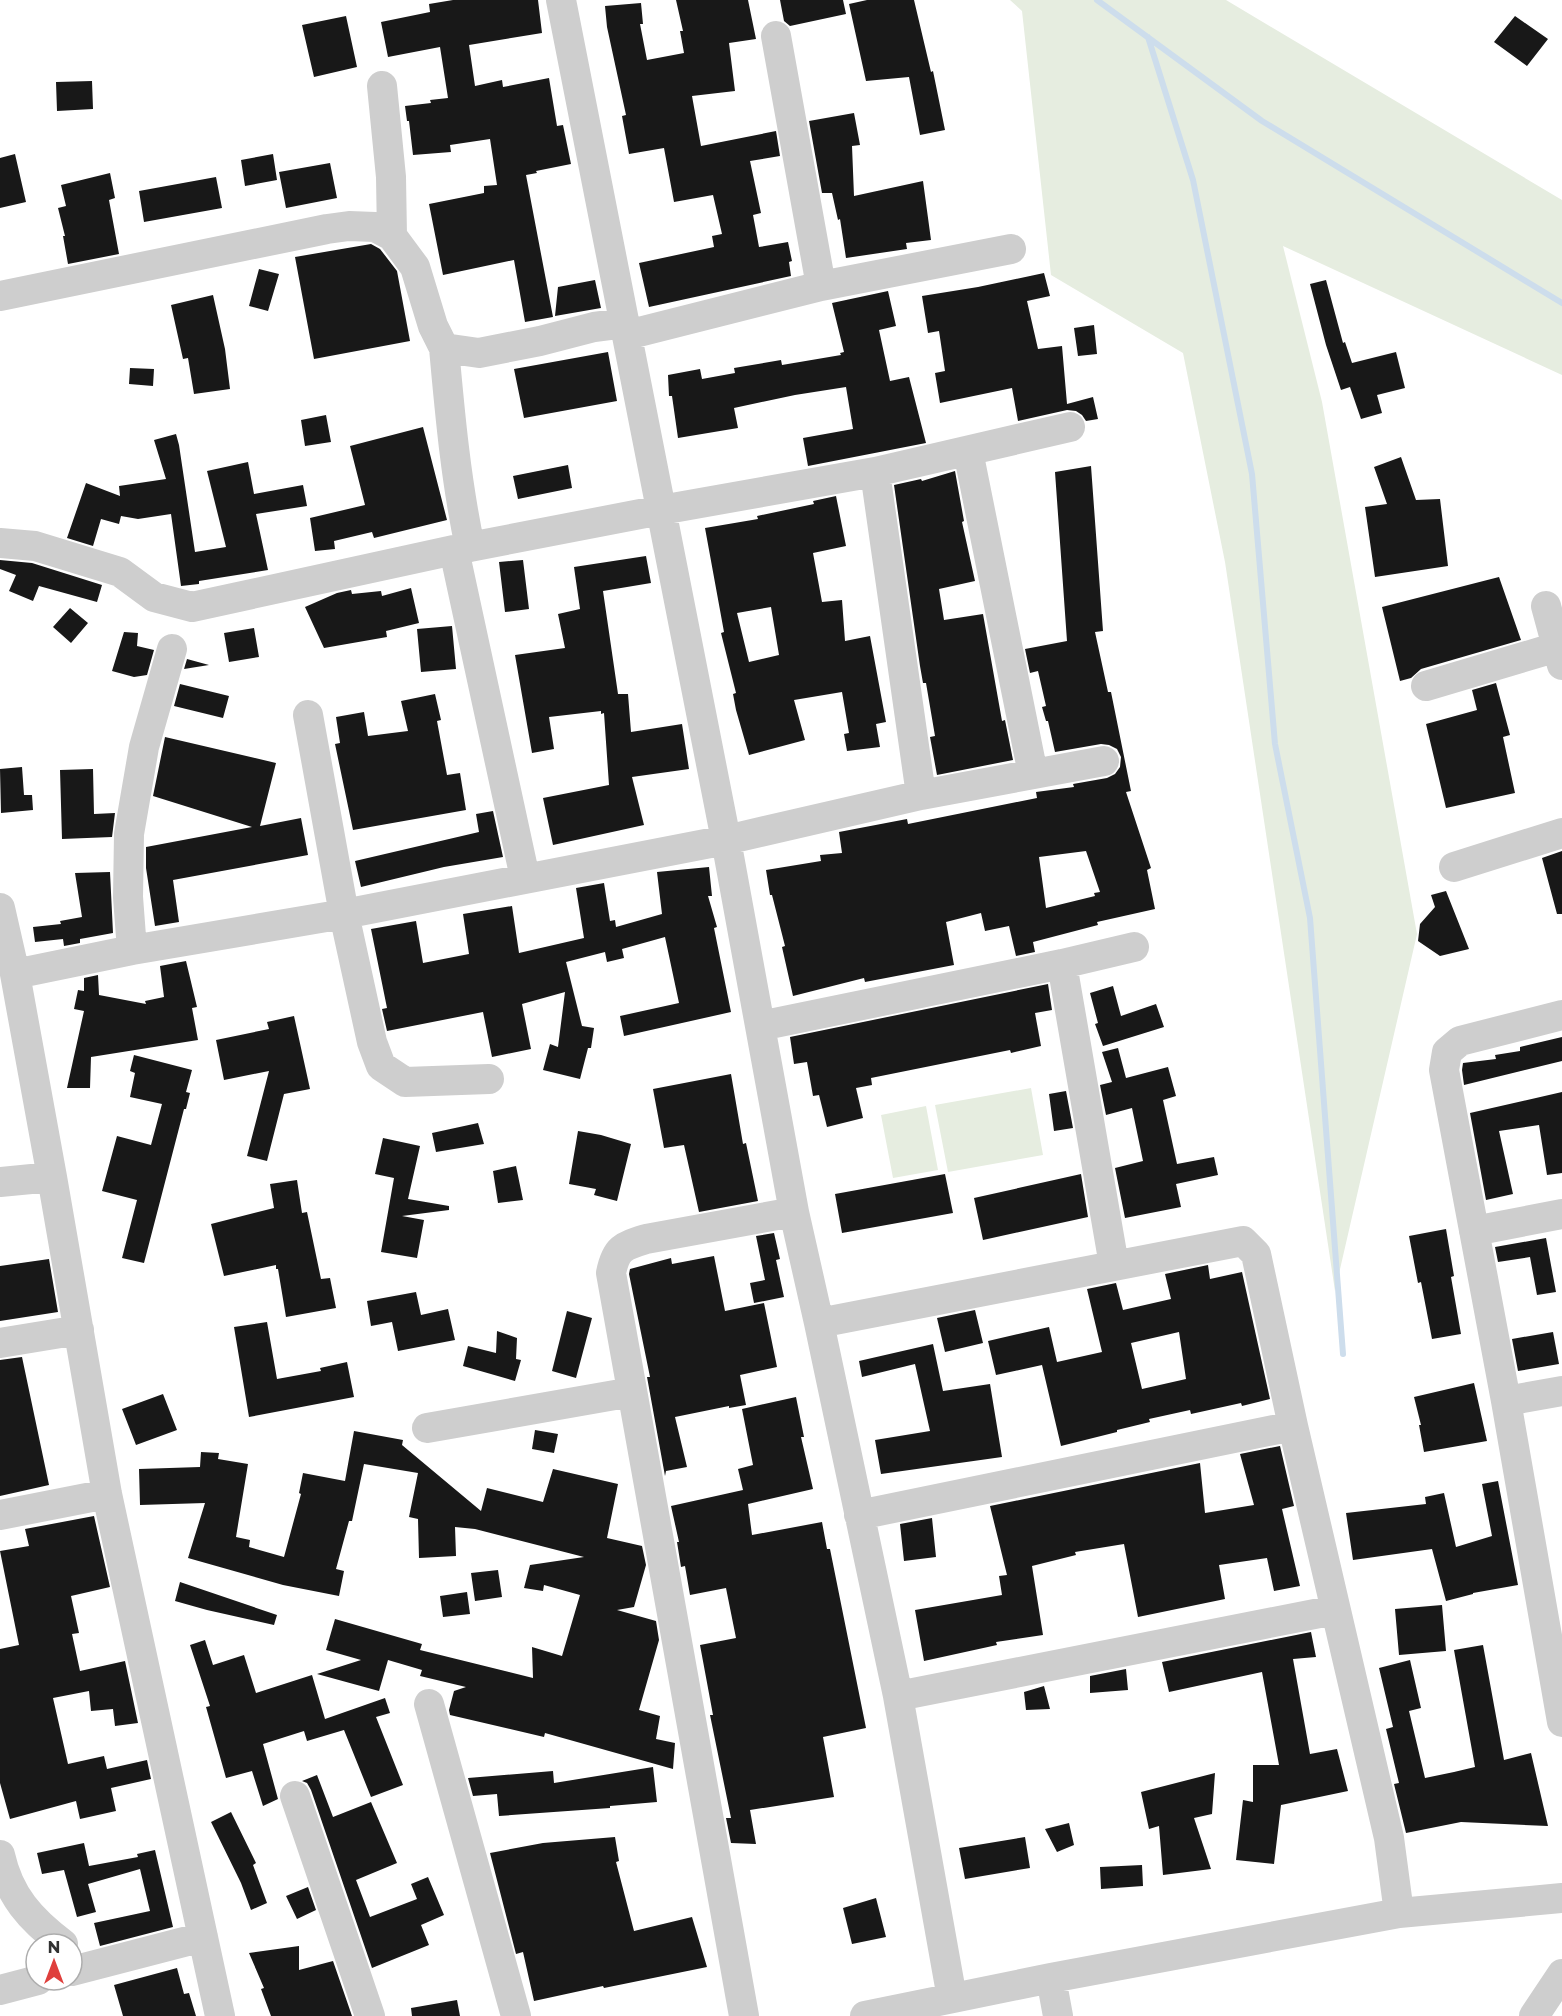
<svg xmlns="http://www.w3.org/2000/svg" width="1562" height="2016" font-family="Montserrat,sans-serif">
	<rect width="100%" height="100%" fill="#fff"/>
	<!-- green -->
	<path fill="#e6ede0" d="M1010 0H1226L1562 200V375L1283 246 1322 402 1417 934 1335 1291 1225 562 1183 353 1051 275 1022 11Z
		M1031 1088 1043 1155 948 1172 935 1105Z
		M926 1106 938 1170 893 1178 881 1115Z"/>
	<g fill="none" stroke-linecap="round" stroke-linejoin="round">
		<!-- stream -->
		<path stroke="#cdddec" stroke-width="6" d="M1097 0 1262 121 1562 303
			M1148 37 1193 180 1252 474 1275 744 1310 918 1343 1354"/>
	</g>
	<!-- building -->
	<path fill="#181818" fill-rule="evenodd" d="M453 0H538L542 33 469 45 475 86 502 80 503 87 549 78 557 126 563 125 571 164 536 171 537 173 526 175 553 317 525 322 514 260 443 275 429 204 484 193V186L497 185 490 139 450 145 451 152 413 155 409 121H407L405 106 431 103 430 100 448 98 440 47 388 57 381 22 430 12 429 4Z
		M676 0H748L756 39 729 43 735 91 692 96 701 146 776 131 780 156 750 161 761 213 753 215 759 247 788 242 792 261 789 262 791 276 649 307 639 263 714 247 712 236 722 234 713 195 674 202 664 148 629 154 622 116 626 115 607 27 605 6 641 3 643 24H640L647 60 684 53 680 31H683Z
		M780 0H843L846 14 790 26 784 21Z
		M867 0H914L931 72 933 71 945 130 920 135 909 77 866 81 849 4Z
		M346 16 357 67 314 77 302 25Z
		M1515 16 1548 39 1527 66 1494 42Z
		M92 81 93 109 57 111 56 82Z
		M854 113 860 145 852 146 854 196 923 181 931 240 906 243 907 249 846 258 840 219 838 220 832 193H822L809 121Z
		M15 154 26 202 0 208V158Z
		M273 154 277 180 245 186 241 160Z
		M330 163 337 198 286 208 279 172Z
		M110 173 115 198 109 200 119 254 68 264 63 236H65L58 208 66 206 61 185Z
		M216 177 222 208 144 222 139 191Z
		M371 244 380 249 397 271 410 341 314 359 295 257Z
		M259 269 279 274 268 311 249 306Z
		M1044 273 1050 296 1027 301 1038 349 1062 346 1067 404 1093 397 1098 419 1086 421 1082 415 1076 411 1067 410 1018 421 1012 388 940 403 935 373 945 371 939 331 928 333 922 296 978 287Z
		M595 280 601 308 555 316 558 287Z
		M1326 280 1343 343 1345 342 1352 363 1396 352 1405 388 1377 395 1382 413 1361 419 1350 387 1341 390 1326 345 1310 284Z
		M888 291 896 326 879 330 890 381 909 377 926 443 808 466 803 438 853 429 846 387 795 395 734 408 738 428 678 438 672 396H669L668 375 700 369 702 379 735 373 734 368 781 360 782 365 841 355 840 353 844 352 832 303Z
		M213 295 225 349 230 389 194 394 188 358 183 359 171 305Z
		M1094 325 1097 354 1078 356 1074 328Z
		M608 352 617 401 524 418 514 369Z
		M130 368 154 369 153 386 129 384Z
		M326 415 331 442 305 446 301 420Z
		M423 427 447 520 374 538 372 532 334 541 335 549 315 551 310 518 365 505 350 446Z
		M176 434 179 445 195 552 226 547 207 471 248 462 254 494 303 485 307 506 256 514 268 570 199 581V584L181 586 171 514 138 519 121 516 119 524 101 519 93 546 67 538 86 483 120 496 119 486 166 479 154 440Z
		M1401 457 1416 500 1440 499 1448 566 1375 577 1365 507 1387 504 1374 467Z
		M568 465 572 488 518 499 513 476Z
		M1091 466 1103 631 1095 632 1108 692H1111L1131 791 1126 792 1151 868 1147 870 1155 909 1097 922 1098 925 1033 942 1035 952 1016 956 1009 926 985 931 981 913 946 922 954 965 865 982 864 978 793 996 782 947 785 946 772 895H770L766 870 821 861 820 855 842 853 839 832 907 819 908 824 1037 798 1036 792 1074 787 1073 784 1107 778 1115 774 1120 767 1121 757 1117 749 1109 745 1101 744 1055 752 1048 721H1046L1042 707 1046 706 1038 671 1030 673 1025 649 1067 641 1055 472ZM1086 851 1100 892 1094 893 1095 896 1046 908 1039 857Z
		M955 471 964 521 962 522 975 581 939 589 944 620 983 614 1002 721 1005 720 1013 760 937 775 930 737 935 736 926 683H923L920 666 894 485 921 479 922 481Z
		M836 496 846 546 813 553 822 602 842 600 845 641 870 636 886 722 876 724 880 747 847 751 844 734 849 733 842 692 794 700 805 740 749 755 736 710 733 694 736 693 721 633 724 632 705 528 758 519 757 516 814 504 813 501ZM771 607 779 655 749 662 737 613Z
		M646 556 651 583 603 591 618 694H628L631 732 682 724 689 769 632 777 644 825 553 845 543 798 609 785 604 713 601 714V711L549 717 554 749 532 753 515 655 565 648 558 614 580 609 574 567Z
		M0 560 32 563 102 585 97 602 39 586 33 601 9 591 16 575 0 569Z
		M523 560 529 609 505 612 499 562Z
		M1499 577 1521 640 1421 669 1411 678 1400 681 1382 607Z
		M411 588 419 623 386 631 387 637 324 648 305 607 337 593 351 590 352 594 381 591 382 596Z
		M70 608 88 623 71 643 53 627Z
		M452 626 456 669 421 672 417 629Z
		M254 628 259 657 229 662 224 633Z
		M124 632 138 633 137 646 154 650 147 675 134 677 112 671Z
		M187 659 209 665 184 669Z
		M1496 683 1510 735 1503 737 1515 793 1446 808 1426 724 1477 710 1472 690Z
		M180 684 229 696 223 718 174 706Z
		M435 694 441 720 437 721 447 775 460 773 466 810 353 830 335 744 340 743 336 717 364 712 368 736 408 731 401 701Z
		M165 737 276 763 260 826 301 818 308 855 173 880 179 922 155 926 146 868V847L252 827 153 796Z
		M22 767 24 795H32L33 810 1 813 0 769Z
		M93 769 94 814 115 813 112 837 62 839 60 770Z
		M493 811 503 857 444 867 361 887 355 861 479 832 476 814Z
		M1562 851V914H1557L1542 858Z
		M709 867 712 896H708L717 927 714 928 731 1012 624 1036 620 1016 679 1003 665 937 622 949 624 958 607 962 605 952 566 962 582 1026 594 1028 591 1048H588L580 1079 543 1070 550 1044 558 1047 565 992 522 1004 531 1049 492 1057 483 1012 387 1031 382 1009 387 1008 371 929 416 921 423 963 469 954 463 914 512 906 519 953 584 938 576 888 604 883 610 921 615 920 616 927 662 914 657 872Z
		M110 872 113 933 80 939V943L64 946 63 939 35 942 33 927 61 924 60 921 82 917 75 873Z
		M1446 891 1469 949 1440 956 1418 941 1420 924 1435 907 1431 895Z
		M186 961 197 1007 192 1008 198 1040 91 1057 90 1088H67L84 1011 74 1009 78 990 84 991V978L98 975 99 995 146 1004 145 1001 164 997 160 966Z
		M1048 984 1052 1010 1035 1013 1041 1046 1011 1053 1010 1050 871 1078 872 1085 856 1088 863 1118 827 1127 819 1095 813 1096 807 1062 794 1064 790 1037Z
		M1113 986 1121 1016 1156 1004 1164 1027 1103 1046 1095 1024 1098 1023 1090 993Z
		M294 1016 310 1089 284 1094 267 1161 247 1156 269 1071 224 1080 216 1040 269 1029 267 1022Z
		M1562 1037V1061L1464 1085 1462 1070 1463 1063 1496 1059 1495 1055 1520 1051V1047Z
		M1118 1048 1126 1078 1168 1067 1176 1096 1163 1100 1177 1164 1214 1157 1218 1175 1176 1184 1181 1207 1125 1218 1115 1168 1143 1161 1132 1108 1106 1115 1100 1085 1112 1082 1102 1052Z
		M134 1055 192 1070 186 1092 190 1093 186 1109H184L144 1263 122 1258 137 1200 102 1191 117 1136 151 1145 162 1104 130 1097 135 1073 130 1071Z
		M731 1074 743 1144 746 1143 758 1201 699 1212 684 1145 664 1148 653 1089Z
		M1066 1091 1073 1128 1054 1131 1049 1094Z
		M1562 1092V1173L1547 1175 1539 1125 1499 1131 1513 1194 1486 1200 1470 1113Z
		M478 1123 484 1144 436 1152 432 1133Z
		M578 1131 601 1135 631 1144 617 1201 594 1195 596 1189 569 1184Z
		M383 1138 420 1146 408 1199 449 1206V1210L402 1216 424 1220 417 1258 381 1252 394 1178 375 1174Z
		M516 1166 523 1200 498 1203 493 1171Z
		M945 1174 953 1213 842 1233 835 1194Z
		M1081 1174 1088 1217 983 1240 974 1198Z
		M297 1180 302 1213 307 1212 321 1279 330 1278 336 1308 286 1317 278 1269H276V1265L224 1276 211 1224 274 1208 270 1184Z
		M1446 1229 1454 1276 1451 1277 1461 1334 1432 1339 1421 1282 1418 1283 1409 1236Z
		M774 1233 780 1259 776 1260 784 1297 754 1303 750 1283 765 1280 756 1236Z
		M1546 1238 1556 1292 1537 1295 1530 1257 1498 1262 1495 1247Z
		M714 1256 725 1311 764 1303 777 1367 740 1375 746 1405 729 1408V1406L675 1417 687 1467 666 1471 665 1476 647 1377H650L629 1274 630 1269 671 1258 672 1264Z
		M49 1259 58 1312 0 1321V1266Z
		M1208 1265 1210 1279 1242 1272 1270 1399 1242 1406 1241 1403 1191 1414 1190 1410 1149 1419 1150 1422 1117 1430V1432L1061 1446 1042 1365 996 1375 988 1341 1049 1327 1057 1362 1102 1352 1087 1289 1116 1283 1123 1310 1171 1299 1165 1274ZM1179 1332 1186 1379 1142 1389 1131 1343Z
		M416 1292 421 1315 448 1309 455 1340 398 1351 392 1322 371 1326 367 1301Z
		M975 1310 983 1343 945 1352 937 1318Z
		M567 1311 592 1318 576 1378 552 1371Z
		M267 1322 277 1379 321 1371 320 1368 347 1362 354 1397 249 1417 234 1327Z
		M497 1331 517 1338 516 1359 521 1360 515 1381 463 1366 468 1346 496 1353Z
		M1553 1332 1559 1364 1518 1371 1512 1339Z
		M933 1344 943 1391 990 1384 1002 1457 881 1474 875 1440 930 1431 915 1364 862 1377 859 1361Z
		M22 1357 49 1485 0 1496V1360Z
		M1474 1383 1487 1441 1424 1452 1419 1425H1421L1414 1397Z
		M163 1394 177 1430 136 1445 122 1409Z
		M796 1397 804 1437H801L813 1489 748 1504 752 1535 822 1522 827 1549H830L866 1728 823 1737 834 1797 750 1810 756 1844 731 1843 726 1818H731L710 1715H713L700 1645 736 1638 726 1588 690 1595 685 1566 681 1567 677 1542H679L671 1506 743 1490 738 1469 753 1465 742 1409Z
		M535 1430 558 1434 554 1453 532 1449Z
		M354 1431 403 1440 402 1445 481 1511 487 1488 543 1502 553 1469 618 1484 607 1538 642 1546 646 1565 634 1607 617 1610 656 1621 659 1640 639 1710 660 1716 656 1739 675 1743 673 1769 545 1733 544 1737 450 1715 449 1710 454 1691 466 1687 420 1676 422 1670 388 1660 379 1691 317 1674 361 1660 326 1650 335 1619 422 1644 420 1650 533 1678 532 1647 562 1656 580 1595 544 1585 543 1591 524 1588 530 1565 584 1557 475 1529 455 1527 456 1556 419 1558 418 1519 409 1517 418 1473 364 1464 352 1521H349L336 1569 344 1571 339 1596 283 1585 188 1558 205 1503 140 1505 139 1469 200 1467 201 1452 219 1453 218 1459 248 1464 236 1537 250 1540 249 1547 284 1557 301 1494 299 1493 303 1473 345 1481Z
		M1280 1446 1294 1506 1282 1509 1300 1586 1274 1591 1267 1558 1219 1565 1225 1599 1138 1617 1124 1544 1075 1552 1076 1555 1032 1566 1043 1635 996 1642 997 1645 924 1661 915 1610 1002 1595 999 1576 1007 1575 990 1506 1200 1463 1205 1513 1254 1505 1240 1454Z
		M1498 1481 1518 1585 1473 1593V1594L1446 1601 1432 1549 1353 1560 1346 1513 1426 1504 1425 1497 1444 1493 1456 1547 1492 1536 1482 1484Z
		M94 1516 110 1587 71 1596 79 1633 72 1634 80 1671 125 1661 138 1723 115 1726 113 1709 91 1711 89 1691 53 1698 68 1764 104 1756 107 1769 147 1760 151 1779 111 1788 116 1811 80 1819 76 1801 10 1819 0 1783V1649L19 1645 0 1551 29 1546 25 1529Z
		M932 1518 936 1557 904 1561 900 1524Z
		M498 1570 502 1597 475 1601 471 1573Z
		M180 1582 277 1615 274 1625 207 1610 175 1601Z
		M467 1592 470 1614 443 1617 440 1596Z
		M1442 1605 1446 1651 1399 1655 1395 1609Z
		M1311 1632 1316 1657 1293 1659 1310 1754 1337 1749 1348 1791 1281 1805 1274 1864 1236 1860 1243 1800 1253 1802V1765H1279L1262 1672 1169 1692 1162 1662Z
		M205 1640 213 1665 244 1655 256 1693 312 1675 325 1719 385 1698 390 1713 376 1717 403 1785 371 1797 344 1730 307 1741 304 1731 263 1744 278 1799 263 1806 252 1771 226 1778 206 1707 210 1706 190 1645Z
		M1483 1645 1504 1760 1531 1753 1548 1826 1461 1822 1406 1833 1394 1784 1399 1783 1386 1729 1393 1727 1379 1668 1410 1660 1421 1708 1409 1711 1425 1778 1454 1772 1475 1767 1454 1650Z
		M1126 1669 1128 1690 1090 1693V1676Z
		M1044 1686 1050 1709 1026 1710 1024 1692Z
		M653 1767 657 1802 610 1806V1808L499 1816 497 1794 473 1796 468 1778 553 1771 554 1783Z
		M1215 1773 1212 1814 1194 1818 1211 1869 1163 1875 1159 1826 1149 1829 1141 1792Z
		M317 1775 333 1817 371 1802 397 1863 356 1880 370 1917 417 1899 411 1884 428 1877 444 1915 421 1925 429 1945 372 1968 311 1790 307 1783 302 1781Z
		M231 1812 256 1863 253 1865 267 1903 251 1910 241 1883 211 1822Z
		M1069 1823 1074 1845 1057 1852 1045 1829Z
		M615 1837 619 1861 616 1862 634 1931 692 1917 707 1967 604 1988 603 1986 534 2001 523 1952 516 1954 490 1853 543 1843Z
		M1025 1837 1030 1868 965 1879 959 1848Z
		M84 1843 89 1866 138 1857 137 1854 155 1850 173 1927 100 1946 94 1923 150 1911 140 1869 88 1884 96 1912 77 1917 64 1870 42 1874 37 1853Z
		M1142 1865 1143 1886 1101 1889 1100 1867Z
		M308 1887 316 1910 297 1919 286 1896Z
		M876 1898 886 1937 852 1944 843 1908Z
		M299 1946V1970L333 1961 352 2016H271L261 1989 264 1988 249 1953Z
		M177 1968 184 1994 189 1993 196 2016H123L114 1985Z
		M457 2000 460 2016H412L411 2008Z"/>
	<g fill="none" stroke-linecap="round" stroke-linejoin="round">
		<!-- minor -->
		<path stroke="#cecece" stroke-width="30" d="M561 0 726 840 794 1212 819 1323 898 1696 952 1998
			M382 86 391 177 392 236
			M821 286 1011 249
			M0 296 327 229 349 226 375 227 392 236 415 267 433 326 444 348 479 353 540 341 594 327 625 323
			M627 335 821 286 776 36
			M444 348C450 415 456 481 470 547
			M968 451 1033 774
			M875 472 921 795
			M0 543 35 546 120 572 154 597 192 607 454 550 661 510 875 472 1070 427
			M454 550 525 878
			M1546 606 1562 665
			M1426 686 1557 647
			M308 715 344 914 372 1042 381 1066 405 1082 489 1079
			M1454 867 1562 833
			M0 908 15 974 52 1177 107 1494 220 2016
			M132 950 128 897 129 834 144 747 172 649
			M1062 964 1114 1265
			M15 974 132 950 344 914 726 840 921 795 1104 761
			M1562 1015 1460 1041 1447 1052 1444 1070 1506 1401 1562 1722
			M760 1026 1062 964 1134 947
			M0 1182 52 1177
			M1474 1231 1562 1214
			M819 1323 1243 1241 1256 1254 1293 1426 1389 1838 1399 1913
			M0 1343 79 1330
			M1506 1401 1562 1391
			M427 1428 632 1392
			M0 1515 107 1494
			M859 1515 1293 1426
			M898 1696 1335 1610
			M429 1704 516 2016
			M295 1796 370 2016
			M0 1855C9 1896 31 1920 63 1944
			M72 1971 203 1937
			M1051 1978 1058 2016
			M0 1990 38 1980
			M744 2016 611 1273C616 1248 623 1246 646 1239L794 1212
			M865 2016 1051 1978 1399 1913 1562 1898
			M1534 2016 1562 1974"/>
	</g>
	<!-- north arrow -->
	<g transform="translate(54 1962)"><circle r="28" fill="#ffffff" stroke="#adadad" stroke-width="1.5"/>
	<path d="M0-4.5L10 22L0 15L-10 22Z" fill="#df3f3c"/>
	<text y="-9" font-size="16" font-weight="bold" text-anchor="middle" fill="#313131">N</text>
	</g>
</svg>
